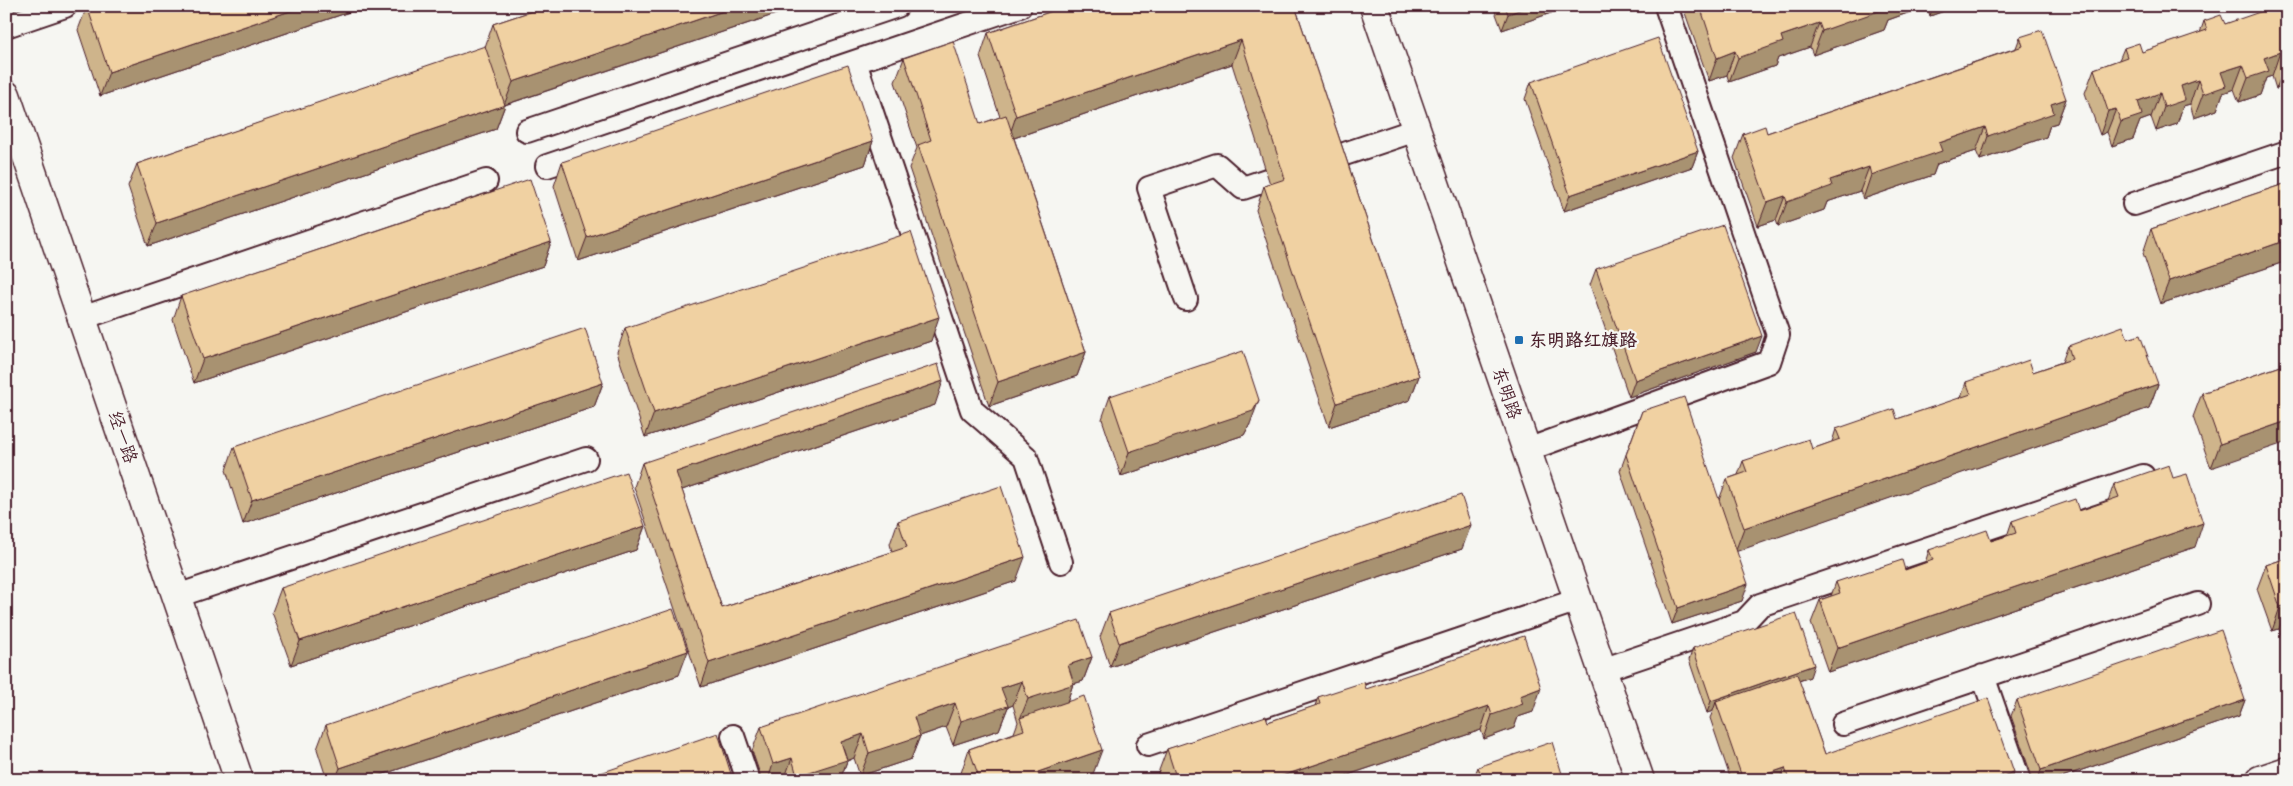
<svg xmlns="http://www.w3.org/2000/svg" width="2293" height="786" font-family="Caveat,'LXGW WenKai TC',sans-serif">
	<rect width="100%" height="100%" fill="#f6f6f2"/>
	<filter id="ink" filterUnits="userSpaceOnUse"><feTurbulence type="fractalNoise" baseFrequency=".02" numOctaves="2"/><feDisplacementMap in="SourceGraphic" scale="10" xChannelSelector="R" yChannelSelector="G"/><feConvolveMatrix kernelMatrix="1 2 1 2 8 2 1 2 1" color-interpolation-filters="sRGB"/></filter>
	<g filter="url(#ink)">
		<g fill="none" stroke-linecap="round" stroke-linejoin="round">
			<defs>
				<path id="service" d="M6 26 65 6
					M855 62 972 410 1026 457 1061 562
					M527 131 897 6
					M547 166 1020 6
					M2134 204 2287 152
					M1186 299 1149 188 1217 165 1243 188 1416 130
					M82 318 486 181
					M1527 450 1769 362 1778 335 1666 6
					M177 596 586 459
					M1602 670 1744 622 1760 605 2143 476
					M1983 676 2019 780
					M1843 724 2198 604
					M733 736 748 780
					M1148 745 1578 600"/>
				<path id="minor" d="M6 95 239 780
					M2260 780 2287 771"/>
				<path id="tertiary" d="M1374 6 1640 780"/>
			</defs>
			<!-- service casing -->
			<use href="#service" stroke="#4a1f2b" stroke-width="26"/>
			<!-- minor casing -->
			<use href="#minor" stroke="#4a1f2b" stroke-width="31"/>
			<!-- tertiary casing -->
			<use href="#tertiary" stroke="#4a1f2b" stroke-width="31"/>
			<!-- service -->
			<use href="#service" stroke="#f6f6f2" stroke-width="22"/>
			<!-- minor -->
			<use href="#minor" stroke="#f6f6f2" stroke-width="28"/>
			<!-- tertiary -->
			<use href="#tertiary" stroke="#f6f6f2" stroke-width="28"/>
		</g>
		<!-- wall -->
		<path fill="#ceb48b" stroke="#4a1f2b" d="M87 6H367L100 96 78 30Z
			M547 6H800L505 105 496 129 148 246 128 187 137 164 485 47 493 24Z
			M1065 6H1295L1419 376 1410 400 1329 427 1256 210 1264 186 1270 184 1232 64 1014 138 1086 352 1077 376 989 406 909 168 917 148 895 82 904 58 980 124 1000 117 980 57 988 33 1064 7Z
			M1493 6H1571L1502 30Z
			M1688 6H1958L1930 16 1927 6 1888 20 1884 30 1813 55 1810 47 1778 58 1775 66 1729 82 1727 75 1709 81 1685 13Z
			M2287 6V86L2276 89 2272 76 2266 78 2260 95 2239 102 2234 89 2223 93 2217 110 2194 118 2190 104 2183 106 2177 124 2156 131 2151 117 2140 121 2133 139 2112 146 2107 132 2100 135 2085 93 2094 69 2119 60 2124 48 2142 52 2200 33 2204 21 2225 24Z
			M2020 37 2066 99 2057 123 2050 125 2046 137 1980 160 1976 151 1937 164 1933 175 1863 199 1860 191 1827 202 1824 210 1778 226 1776 220 1758 226 1734 158 1743 134 1767 133 2016 48Z
			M1531 82 1698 151 1692 167 1564 211 1525 99Z
			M873 141 865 165 578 261 554 186 562 162Z
			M2287 183V261L2160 304 2143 253 2151 229Z
			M551 242 543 266 194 383 173 320 181 296Z
			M1596 269 1756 352 1629 397 1590 285Z
			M625 328 931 341 645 437 617 352Z
			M2128 339 2158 384 2149 408 1736 551 1742 601 1672 624 1620 471 1642 411 1719 500 1727 479 1738 475 1743 461 1812 449 1832 442 1836 429 1897 419 1961 398 1966 382 2033 372 2062 362 2068 346Z
			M2287 364 2211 468 2193 417 2202 393Z
			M603 383 594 407 243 524 226 470 234 447Z
			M1110 396 1250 424 1244 435 1121 476 1102 419Z
			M935 405 682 490 722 608 892 552 890 544 898 521 1016 581 701 687 634 487 642 463Z
			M2114 484 2195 547 1828 672 1811 623 1820 600 1831 596 1836 582 1905 570 1925 563 1929 550 1991 541 2007 536 2012 521 2079 511 2108 501Z
			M645 526 636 550 291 665 272 612 281 588Z
			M1462 549 1110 667 1100 637 1109 613Z
			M2287 558V641L2284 642 2279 629 2272 631 2257 589 2266 565Z
			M1693 648 1810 677 1799 681 1825 754 2011 780H1731L1710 718 1713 711 1707 713 1689 660Z
			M1092 657 1083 681 1073 684 1067 702 1093 774 1076 780H963L961 773 969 749 1014 733 1018 722 1013 705 1008 707 999 730 953 745 946 727 920 736 911 759 860 776 854 758 847 761 840 780H762L752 751 761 727Z
			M679 675 366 780H327L317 749 326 725Z
			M1366 689 1533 712 1518 717 1514 728 1484 739 1481 730 1333 780H1161L1158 773 1167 749 1268 722 1315 706 1318 697Z
			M2017 700H2245L2239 716 2053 780H2033L2011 716Z
			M1478 767 1564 780H1473Z"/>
		<!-- shaded-wall -->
		<path fill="#a89271" stroke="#4a1f2b" d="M305 6H367L100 96 109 72Z
			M738 6H800L504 105 513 82Z
			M1530 6H1571L1502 30 1508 14Z
			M1887 6H1927L1888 20 1884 30 1813 55 1822 31Z
			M1933 6H1958L1930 16Z
			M1819 23 1810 47 1778 58 1775 66 1729 82 1738 58 1781 36Z
			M1241 40 1232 64 1008 140 1016 116Z
			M1735 51 1727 75 1709 81 1717 58Z
			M2280 52 2272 76 2266 78 2260 95 2239 102 2248 78 2264 58Z
			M2243 65 2234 89 2223 93 2217 110 2194 118 2203 94 2221 72Z
			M2287 65V86L2276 89 2285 66Z
			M2198 80 2190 104 2183 106 2177 124 2156 131 2164 107 2181 86Z
			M2160 93 2151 117 2140 121 2133 139 2112 146 2121 122 2138 101Z
			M2066 99 2057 123 2050 125 2046 137 1980 160 1988 136 2051 104Z
			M505 105 496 129 148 246 157 223Z
			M2116 109 2107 132 2100 135 2108 111Z
			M1985 127 1976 151 1937 164 1933 175 1863 199 1871 175 1939 143Z
			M873 141 865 165 578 261 587 237Z
			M1698 151 1692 167 1564 211 1570 195Z
			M1869 167 1860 191 1827 202 1824 210 1778 226 1787 202 1830 180Z
			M1785 196 1776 220 1758 226 1767 202Z
			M2287 240V261L2160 304 2169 281Z
			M551 242 543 266 194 383 203 359Z
			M939 317 931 341 645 437 654 413Z
			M1762 336 1756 352 1629 397 1635 380Z
			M1086 352 1077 376 989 406 998 382Z
			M1419 376 1410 400 1329 427 1337 403Z
			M943 381 935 405 667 495 676 472Z
			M603 383 594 407 243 524 252 500Z
			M2158 384 2149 408 1735 552 1744 528Z
			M1259 400 1250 424 1244 435 1121 476 1129 452Z
			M2287 421V442L2211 468 2220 444Z
			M2203 523 2195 547 1828 672 1837 648Z
			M1471 525 1462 549 1110 667 1119 643Z
			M645 526 636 550 291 665 300 641Z
			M1025 557 1016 581 701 687 709 663Z
			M1748 584 1742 601 1672 624 1678 608Z
			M2287 605V607L2279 629 2272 631 2280 607Z
			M2287 634V641L2284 642Z
			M688 651 679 675 366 780H335L340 768Z
			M1092 657 1083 681 1073 684 1065 708 1020 719 1028 699 1068 665Z
			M1814 665 1810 677 1718 709 1716 702 1713 711 1707 713 1711 701Z
			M1022 681 1013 705 1008 707 999 730 953 745 961 721 1001 688Z
			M1541 688 1533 712 1518 717 1514 728 1484 739 1492 715 1520 696Z
			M2245 700 2239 716 2053 780H2038L2041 770Z
			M955 703 946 727 920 736 911 759 860 776 869 753 914 717Z
			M1489 706 1481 730 1333 780H1270Z
			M863 734 854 758 847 761 840 780H796L797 776 841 742Z
			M1102 750 1093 774 1076 780H1035L1038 772Z
			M792 758 784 780H768L773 764Z
			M1785 768 1780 780H1750Z
			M2014 772 2011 780H1991Z"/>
		<!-- building -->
		<path fill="#f0d1a2" stroke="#4a1f2b" d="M87 6H305L109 72Z
			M547 6H738L513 82 493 24Z
			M1067 6H1295L1419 376 1337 403 1264 186 1285 179 1241 40 1016 116 988 33Z
			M1505 6H1530L1508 14Z
			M1700 6H1893L1822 31 1819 23 1781 36 1783 42 1738 58 1735 51 1717 58Z
			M2277 6H2287V65L2285 66 2280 52 2264 58 2269 71 2248 78 2243 65 2221 72 2226 86 2203 94 2198 80 2181 86 2185 100 2164 107 2160 93 2138 101 2142 115 2121 122 2116 109 2108 111 2094 69 2127 57 2124 48 2139 43 2142 52 2207 30 2204 21 2221 15 2225 24Z
			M2042 30 2066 99 2051 104 2054 113 1988 136 1985 127 1939 143 1942 151 1871 175 1869 167 1830 180 1832 186 1787 202 1785 196 1767 202 1743 134 1765 126 1767 133 2023 46 2020 37Z
			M1658 38 1698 151 1570 195 1531 82Z
			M953 41 980 124 1006 115 1086 352 998 382 918 145 931 140 904 58Z
			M485 46 505 105 157 223 137 164Z
			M848 65 873 141 587 237 562 162Z
			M530 179 551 242 203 359 181 296Z
			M2287 183V240L2169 281 2151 229Z
			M1723 225 1762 336 1635 380 1596 269Z
			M911 232 939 317 654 413 625 328Z
			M2123 326 2128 339 2140 335 2158 384 1744 528 1727 479 1747 472 1743 461 1809 439 1812 449 1840 439 1836 429 1894 409 1897 419 1971 394 1966 382 2029 360 2033 372 2072 359 2068 346Z
			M585 328 603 383 252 500 234 447Z
			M1243 351 1259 400 1253 411 1129 452 1110 396Z
			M938 364 943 381 676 472 722 608 907 547 898 521 1001 486 1025 557 709 663 642 463Z
			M2287 364V421L2220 444 2202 393Z
			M1684 397 1748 584 1678 608 1626 455 1642 411Z
			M2169 465 2173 478 2187 474 2203 523 1837 648 1820 600 1840 593 1836 582 1902 560 1905 570 1933 560 1929 550 1987 530 1991 541 2016 533 2012 521 2075 499 2079 511 2119 497 2114 484Z
			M626 472 645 526 300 641 281 588Z
			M1461 495 1471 525 1119 643 1109 613Z
			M2287 558V605L2280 607 2266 565Z
			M673 609 688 651 340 768 326 725Z
			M1796 613 1814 665 1711 701 1693 648Z
			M1079 620 1092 657 1068 665 1074 684 1028 699 1022 681 1001 688 1008 706 961 721 955 703 914 717 920 736 869 753 863 734 841 742 847 760 797 776 792 758 773 764 761 727Z
			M2221 630 2245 700 2041 770 2017 700Z
			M1524 636 1541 688 1520 696 1523 704 1492 715 1489 706 1270 780H1177L1167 749 1266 716 1268 722 1320 704 1318 697 1364 682 1366 689Z
			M1797 674 1825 754 1988 698 2014 772 1991 780H1789L1785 768 1750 780H1743L1716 702Z
			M1084 696 1102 750 1038 772 1040 780H980L969 749 1024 730 1020 718Z
			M718 733 733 780H580Z
			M1552 742 1564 780H1483L1478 767Z"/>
	</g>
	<!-- markers -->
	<rect fill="#1f6fb2" stroke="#f6f6f2" stroke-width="2" x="1514" y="335" width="10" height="10" rx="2.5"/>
	<g text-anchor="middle" stroke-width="4.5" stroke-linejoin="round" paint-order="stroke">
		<!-- poi labels -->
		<g font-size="18" font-weight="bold" fill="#4a1f2b" stroke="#f6f6f2" text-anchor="start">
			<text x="1529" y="346">东明路红旗路</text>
		</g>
		<!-- street labels -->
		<g font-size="18" fill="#4a1f2b" stroke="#f6f6f2">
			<text transform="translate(1507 393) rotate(71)" y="6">东明路</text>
			<text transform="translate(123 437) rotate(71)" y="6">经一路</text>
		</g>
	</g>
	<!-- margin -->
	<rect width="2293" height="786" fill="none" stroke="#f6f6f2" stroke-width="25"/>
	<rect x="12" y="12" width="2268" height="761" fill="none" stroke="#4a1f2b" stroke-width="2" filter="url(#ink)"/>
</svg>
